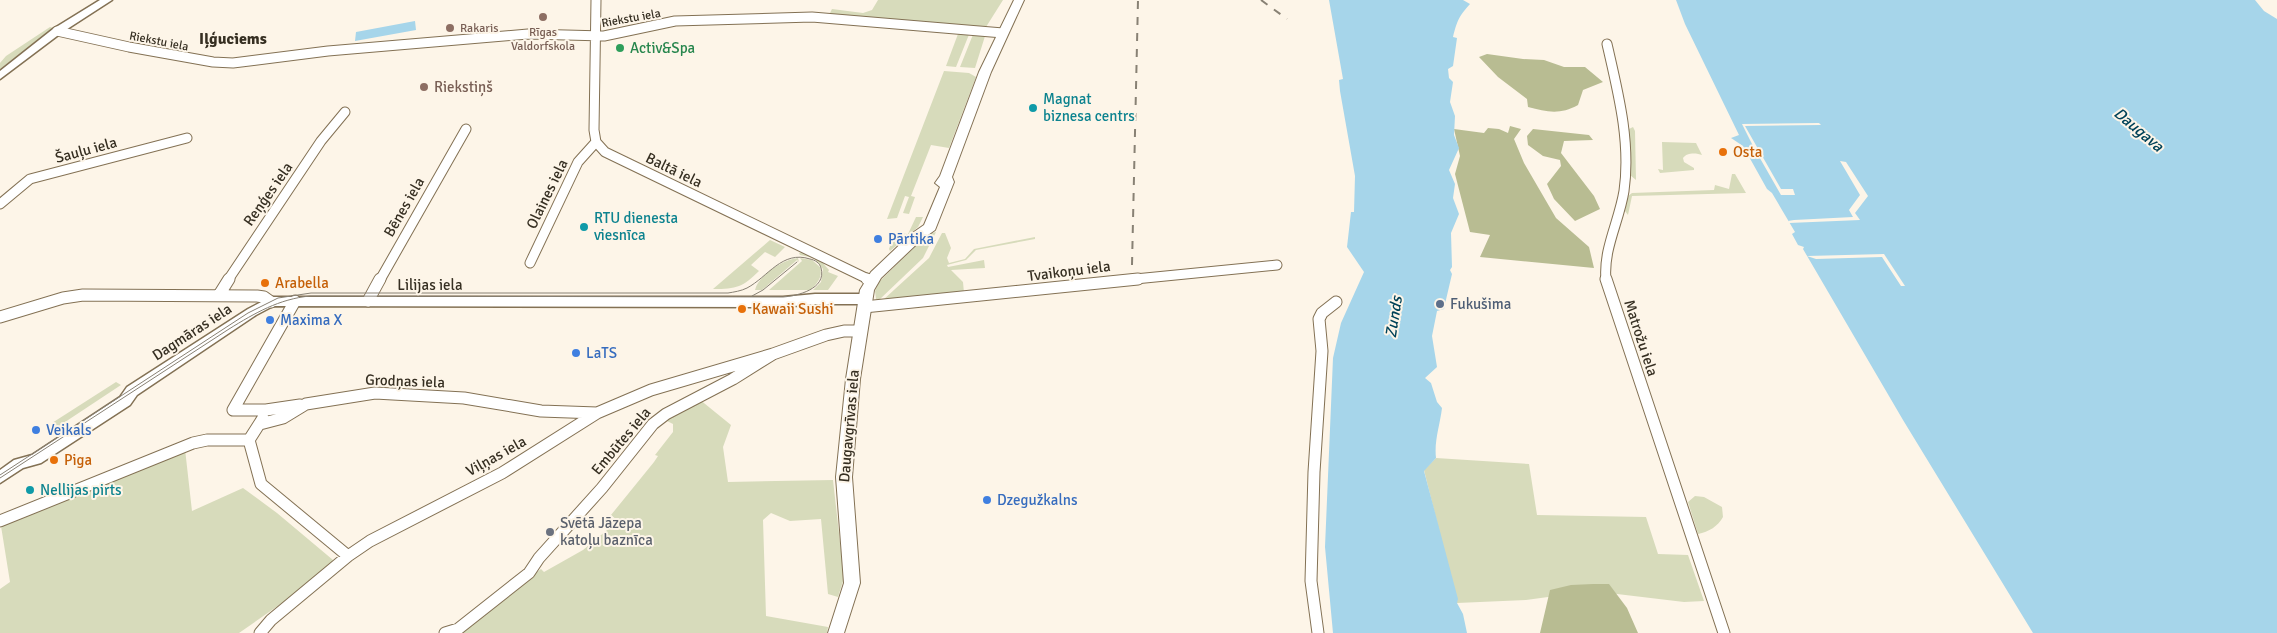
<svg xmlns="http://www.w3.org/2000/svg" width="2277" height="633" font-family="Signika,sans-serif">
	<rect width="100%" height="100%" fill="#fdf5e8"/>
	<!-- green -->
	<path fill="#d7dbbb" d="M878 0H1003L986 27 829 15 832 9 863 13 872 10Z
		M50 27 54 28 0 69V63L6 56Z
		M970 32 956 67 946 66 958 34Z
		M974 32 986 33 975 68 960 67Z
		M944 71 969 73 976 77 949 148 931 145 911 196 915 197 909 214 903 213 909 197 905 196 897 218 887 219Z
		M1633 127 1635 131 1636 180 1630 175 1629 129Z
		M1662 142 1696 143 1702 155C1697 153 1687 152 1683 158L1684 162 1694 168V170L1660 173 1658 169 1663 170Z
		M1732 174H1735L1746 193 1632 196 1628 215 1625 211 1628 196 1632 193 1714 190 1715 185 1729 189Z
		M916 217H923L918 227 890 251 889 249 895 233 908 234Z
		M936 232 923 258 879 300 876 299 875 291 879 282 928 234Z
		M942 233H945L951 248 947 258 949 263 965 259 974 249 1035 237V239L976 250 966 260 947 265 948 267 984 260 985 268 951 270 963 282 964 293 883 300 929 258Z
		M770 240 785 247 775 257 765 252 751 265 759 271C743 287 737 289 713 289Z
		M802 252 822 262 829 270 828 272 838 276 828 290H813L821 282 823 269 814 258 800 255 799 253Z
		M798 258 799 262 797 260 762 290H755C758 276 783 259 798 258Z
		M800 258 812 260 820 267C823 277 817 284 810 290H769L802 261Z
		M116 382 121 385 56 428 52 423Z
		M699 399 731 425 723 447 728 482 833 480 844 578 838 597 828 594 821 519 790 521 771 513 763 520 766 616 828 627 827 633H459L541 569 544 572 583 550 618 521 611 515 654 462 658 456 655 455 673 432V424L663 419Z
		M185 449 192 511 243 488 277 513 333 560 331 565 315 580 239 633H0V589L10 582 1 526Z
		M1436 458 1529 464 1537 515 1646 517 1658 554 1688 555 1704 601 1684 602 1592 591 1526 600 1457 603 1424 470Z
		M1695 496 1704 497 1722 507 1723 517C1718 526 1709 532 1698 534L1688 502Z"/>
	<!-- forest -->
	<path fill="#b8bc92" d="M1487 54 1523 59 1544 60 1564 67H1585L1603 82 1583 90 1578 105C1560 115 1547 112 1528 107L1527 99 1498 77 1479 57Z
		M1510 126 1521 129 1514 139 1524 163 1556 218 1589 247 1594 268 1480 257 1490 235 1470 232 1455 174 1460 156 1454 129 1484 133 1488 128 1499 129 1508 133Z
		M1533 129 1589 135 1593 140 1564 141 1561 153 1594 196 1600 209 1575 221 1554 199 1547 184 1561 166 1560 160 1543 156 1528 145 1527 136Z
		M1593 584H1609L1627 608 1638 633H1540L1550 590 1571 585Z"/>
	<!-- water -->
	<path fill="#a6d5ea" d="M1329 0H1463L1470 4C1459 16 1457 21 1453 37L1457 38 1453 66 1448 69 1449 78 1453 82 1450 102 1455 116 1454 135 1459 148 1449 170 1455 184 1453 198 1459 214 1451 233 1452 267 1450 270 1452 274 1445 304 1436 301 1435 306H1445L1444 309 1437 311 1432 336 1437 367 1425 378 1431 383 1437 402 1442 408C1440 425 1434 441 1436 458L1424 471 1458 599 1457 603 1463 614 1467 633H1333L1325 547 1333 358 1341 323 1364 272 1347 247 1351 212H1354L1355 176 1340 91 1339 80 1343 79Z
		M1676 0H2255L2264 11 2277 19V633H2033L1903 420 1803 249 1804 247 1798 245 1792 234 1795 232 1772 193 1767 189 1743 146 1731 138 1739 135 1685 24Z
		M415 21 416 30 355 41 356 32Z"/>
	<!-- pier -->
	<path fill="#fdf5e8" d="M1819 123 1821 125 1745 126 1781 189H1793L1795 195H1781L1757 153H1754L1750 146H1753L1742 124Z
		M1840 161 1846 162 1868 196 1855 213 1860 220 1789 223 1788 221 1794 220 1853 217 1849 210 1860 195Z
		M1884 254 1905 286H1901L1882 257 1816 259 1807 256Z"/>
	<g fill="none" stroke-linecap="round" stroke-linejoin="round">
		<defs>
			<path id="minor-far1" d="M596 0 594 130 596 142 605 152 870 280
				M57 31 129 47 213 62 233 63 328 51 528 34 604 36 675 21 812 17 1003 33
				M0 204 30 179 187 138
				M530 263 578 162 596 142
				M228 280 321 141 345 112
				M380 280 466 129
				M1125 280 1277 265
				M1606 280C1603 249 1619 222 1624 191 1631 142 1618 92 1607 44"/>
			<path id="minor" d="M867 279 871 281
				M1606 279 1724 633
				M219 295 229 279
				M295 301 233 410H266L300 405
				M368 301 380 279
				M864 307 1138 279
				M0 317 63 298 83 295 257 296 264 297 271 302
				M260 424 283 418 306 404 375 393 464 398 541 411 597 413
				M249 440 261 484 348 556
				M249 440 263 418
				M0 521 193 443 207 440H249
				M260 633 271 620 348 556 370 541 502 473 597 413 651 390 773 354
				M445 633 458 629 529 573 539 558 602 488 653 424 666 414 733 379 773 354 826 335 844 331H860
				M1318 633 1311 581 1314 472 1322 351 1319 319 1322 313 1336 302"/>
			<path id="tertiary" d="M100 0H112L61 33 0 79V71L53 29Z
				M815 294H865L871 299 865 304H815L783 307 273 306 256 315 137 395 130 405 41 463 23 468 0 483V470L14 460 32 455 120 397 127 387 248 309 271 297H783Z"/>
			<path id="secondary" d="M1014 0H1024L991 72 952 177 954 182 935 230 921 240 881 278 874 290 860 379 852 477 860 583 844 633H828L844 583 836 477 846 379 860 290 871 272 911 234 924 225 940 187 935 183 940 176 979 72Z"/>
		</defs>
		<!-- minor-far1 casing -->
		<use href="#minor-far1" stroke="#837154" stroke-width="11"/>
		<!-- minor casing -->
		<use href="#minor" stroke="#837154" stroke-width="13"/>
		<!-- tertiary casing -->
		<use href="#tertiary" stroke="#837154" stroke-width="3"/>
		<!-- secondary casing -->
		<use href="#secondary" stroke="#837154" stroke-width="2"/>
		<!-- minor-far1 -->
		<use href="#minor-far1" stroke="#fff" stroke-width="9"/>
		<!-- minor -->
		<use href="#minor" stroke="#fff" stroke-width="11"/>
		<!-- tertiary -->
		<use href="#tertiary" fill="#fff" fill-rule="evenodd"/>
		<!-- secondary -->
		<use href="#secondary" fill="#fff" fill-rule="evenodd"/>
		<!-- tram -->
		<path stroke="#888174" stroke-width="1" d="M752 296 763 290 797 262
			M0 475 248 313 278 298 311 293H728C734 292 741 291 747 288 768 277 782 250 810 259 815 260 820 263 821 268 827 289 797 296 783 297L310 296C279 299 255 313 229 329L0 478"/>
		<!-- rail -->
		<path stroke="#888174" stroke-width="2" stroke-dasharray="8 8" stroke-linecap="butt" d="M1261 0 1287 19
			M1132 265 1138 0"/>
	</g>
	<!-- markers -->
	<g fill="#8d6e63" stroke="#fdf5e8" stroke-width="2">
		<circle cx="543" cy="17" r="5"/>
		<circle cx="450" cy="28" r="5"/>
		<circle cx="424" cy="87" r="5"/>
	</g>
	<circle fill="#2e9e5b" stroke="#fdf5e8" stroke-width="2" cx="620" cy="48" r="5"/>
	<g fill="#0f9aa8" stroke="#fdf5e8" stroke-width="2">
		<circle cx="1033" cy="108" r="5"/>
		<circle cx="584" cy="227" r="5"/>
		<circle cx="30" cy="490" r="5"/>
	</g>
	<g fill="#e8710a" stroke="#fdf5e8" stroke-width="2">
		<circle cx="1723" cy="152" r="5"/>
		<circle cx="265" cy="283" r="5"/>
		<circle cx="742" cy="309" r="5"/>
		<circle cx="54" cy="460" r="5"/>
	</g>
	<g fill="#3f7fe0" stroke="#fdf5e8" stroke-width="2">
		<circle cx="878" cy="239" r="5"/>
		<circle cx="270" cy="320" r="5"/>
		<circle cx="576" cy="353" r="5"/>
		<circle cx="36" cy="430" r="5"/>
		<circle cx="987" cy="500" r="5"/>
	</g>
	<circle fill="#5c6f8a" stroke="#fdf5e8" stroke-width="2" cx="1440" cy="304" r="5"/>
	<circle fill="#6b7280" stroke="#fdf5e8" stroke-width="2" cx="550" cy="532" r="5"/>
	<g text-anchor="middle" stroke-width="4" stroke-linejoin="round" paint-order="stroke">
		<!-- far-street labels -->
		<g font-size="12" fill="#362f22" stroke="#fdf5e8">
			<text transform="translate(631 18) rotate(-10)" y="4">Riekstu iela</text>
			<text transform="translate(159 41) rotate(11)" y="4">Riekstu iela</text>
		</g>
		<!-- far-education labels -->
		<g font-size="12" fill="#785e54" stroke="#fdf5e8" text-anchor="start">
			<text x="460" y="32">Rakaris</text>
			<text x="543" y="36" text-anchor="middle">Rīgas<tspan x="543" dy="14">Valdorfskola</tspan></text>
		</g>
		<!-- leisure labels -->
		<g font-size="15" fill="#27864d" stroke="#fdf5e8" text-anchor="start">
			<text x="630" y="53">Activ&amp;Spa</text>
		</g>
		<!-- education labels -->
		<g font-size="15" fill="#785e54" stroke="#fdf5e8" text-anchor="start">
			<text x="434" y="92">Riekstiņš</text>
		</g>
		<!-- culture labels -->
		<g font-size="15" fill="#0d838f" stroke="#fdf5e8" text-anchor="start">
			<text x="1043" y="104">Magnat<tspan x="1043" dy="17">biznesa centrs</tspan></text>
			<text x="594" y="223">RTU dienesta<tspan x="594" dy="17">viesnīca</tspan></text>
			<text x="40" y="495">Nellijas pirts</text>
		</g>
		<!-- street labels -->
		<g font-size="15" fill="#362f22" stroke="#fdf5e8">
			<text transform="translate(86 150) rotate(-15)" y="5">Šauļu iela</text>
			<text transform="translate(674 170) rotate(26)" y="5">Baltā iela</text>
			<text transform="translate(268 194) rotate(-55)" y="5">Reņģes iela</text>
			<text transform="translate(547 194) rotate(-64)" y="5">Olaines iela</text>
			<text transform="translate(404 207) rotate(-60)" y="5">Bēnes iela</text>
			<text transform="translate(1069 271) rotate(-7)" y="5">Tvaikoņu iela</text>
			<text x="430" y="290">Lilijas iela</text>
			<text transform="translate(192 332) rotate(-33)" y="5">Dagmāras iela</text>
			<text transform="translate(1641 338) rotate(72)" y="5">Matrožu iela</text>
			<text transform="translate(405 381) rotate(2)" y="5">Grodņas iela</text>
			<text transform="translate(849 426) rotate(-85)" y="5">Daugavgrīvas iela</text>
			<text transform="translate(621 441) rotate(-50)" y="5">Embūtes iela</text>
			<text transform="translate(496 456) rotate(-29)" y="5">Viļņas iela</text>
		</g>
		<!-- food labels -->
		<g font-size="15" fill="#c56008" stroke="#fdf5e8" text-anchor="start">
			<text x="1733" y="157">Osta</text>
			<text x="275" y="288">Arabella</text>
			<text x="752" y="314">Kawaii Sushi</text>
			<text x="64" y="465">Piga</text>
		</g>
		<!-- shop labels -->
		<g font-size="15" fill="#366cbe" stroke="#fdf5e8" text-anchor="start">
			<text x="888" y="244">Pārtika</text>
			<text x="280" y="325">Maxima X</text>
			<text x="586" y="358">LaTS</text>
			<text x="46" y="435">Veikals</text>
			<text x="997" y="505">Dzegužkalns</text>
		</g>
		<!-- service labels -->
		<g font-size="15" fill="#4e5e75" stroke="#fdf5e8" text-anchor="start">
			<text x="1450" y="309">Fukušima</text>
		</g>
		<!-- worship labels -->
		<g font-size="15" fill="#5b616d" stroke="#fdf5e8" text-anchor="start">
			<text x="560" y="528">Svētā Jāzepa<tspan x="560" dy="17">katoļu baznīca</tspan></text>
		</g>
		<!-- far-district labels -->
		<g font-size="16" font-weight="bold" fill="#362f22" stroke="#fdf5e8">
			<text x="233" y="44">Iļģuciems</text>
		</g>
		<!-- water labels -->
		<g font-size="16" font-style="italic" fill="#004258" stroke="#fdf5e8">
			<text transform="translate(2139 129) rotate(40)" y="6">Daugava</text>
			<text transform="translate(1393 317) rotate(-81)" y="6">Zunds</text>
		</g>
	</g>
</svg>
